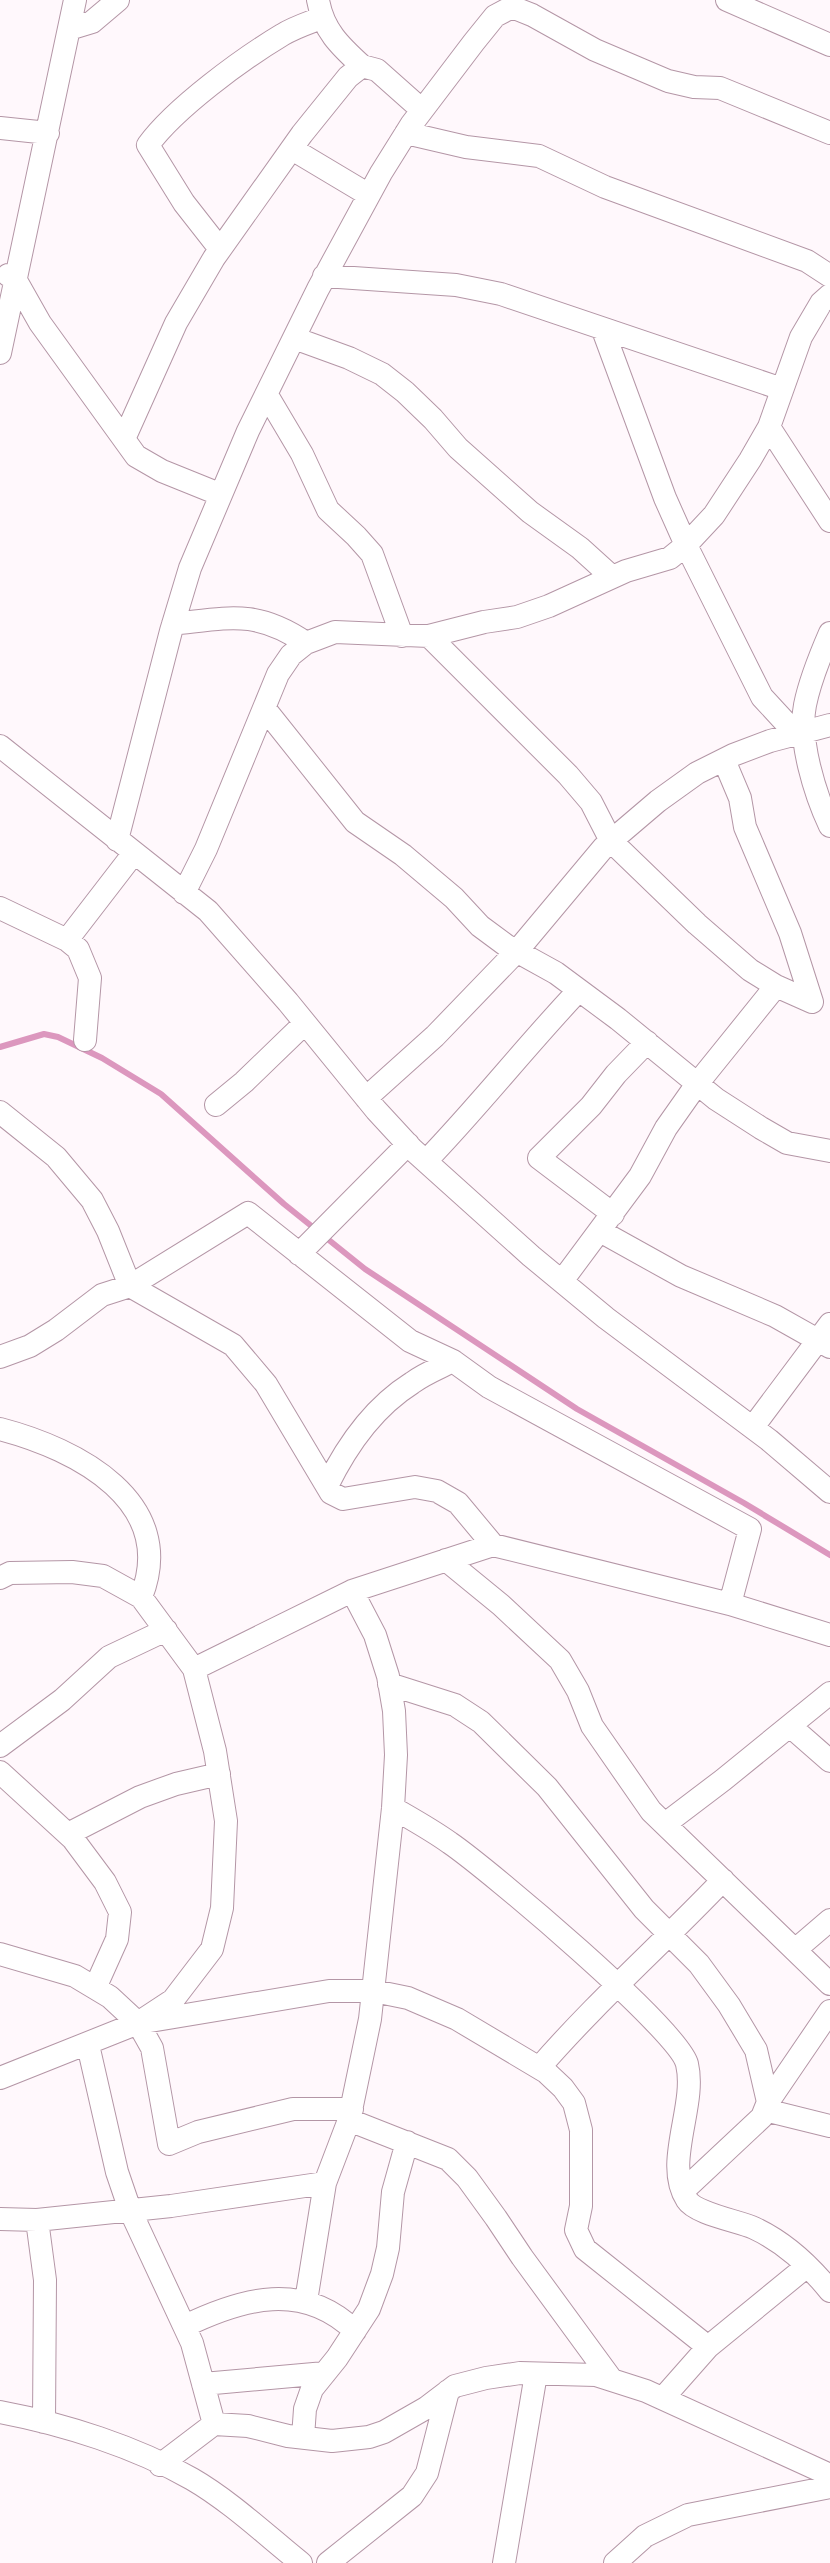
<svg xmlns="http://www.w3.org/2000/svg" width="830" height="2563" font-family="'Asap Condensed',sans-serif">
	<rect width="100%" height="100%" fill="#fff8fc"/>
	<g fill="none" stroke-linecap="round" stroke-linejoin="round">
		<!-- stream -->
		<path stroke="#dc97be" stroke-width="6" d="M0 1047 44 1034 58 1037 102 1058 161 1094 284 1204 365 1269 577 1409 744 1503 830 1555"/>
		<defs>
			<path id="minor" d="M318 0C323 30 340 46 362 66
				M727 0 830 45
				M69 29 92 22 118 0
				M0 128 48 133
				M406 133 466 147 539 156 605 187 807 261 830 276
				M292 149 369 195
				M220 249 184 203 148 145C175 108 242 59 282 35 293 28 308 23 321 18
				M8 275 14 277 40 323 136 456 162 471 219 494
				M324 276 456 285 501 294 782 389
				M603 330 665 498 686 545 762 697 786 723 804 731
				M294 338 349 358 382 374 405 392 433 419 458 448 530 512 580 548 612 577
				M0 353 75 0
				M267 395 302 454 328 510 356 536 372 554 402 636
				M769 427 830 521
				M124 439 176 323 214 258 302 134 348 77 362 66 377 70 422 110
				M173 624C229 618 256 609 306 643
				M830 633C820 656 810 680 805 705 798 740 815 794 830 826
				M429 636 568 775 591 802 611 841 697 924 750 970 776 986 812 1002
				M265 709 355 822 403 855 454 898 480 926 507 946 556 973 618 1019 716 1099 761 1128 787 1143 830 1151
				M0 746 208 911 288 1002 376 1110 412 1149 531 1256 606 1318 769 1440 830 1492
				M724 760 740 798 745 827 790 933 812 1002
				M117 840 171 631 190 568 248 431 318 289 381 173 411 125 474 42 495 16 512 7 532 15 595 50 668 81 694 87 720 88 830 133
				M184 893 206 849 278 674 291 655 306 643 335 632 429 636 484 622 517 617 549 606 626 571 670 558 686 545 714 515 750 460 769 427 801 337 821 303 830 295
				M0 908 67 940 78 949 90 978 85 1040
				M67 940 134 853
				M366 1098 435 1036 517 951 604 847 658 801 697 773 733 755 770 741 830 725
				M216 1105 244 1082 305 1023
				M0 1112 56 1157 92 1200 108 1231 130 1286 233 1345 266 1384 331 1493 343 1499 415 1487 437 1491 458 1503 493 1545
				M426 1161C479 1106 526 1046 579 990
				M613 1214 539 1158 591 1106 616 1074 647 1042
				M600 1231 681 1276 775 1316 830 1347
				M299 1254 408 1144
				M562 1281 640 1176 666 1128 697 1084 776 986
				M0 1357 30 1346 56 1330 102 1295 130 1286 248 1213 410 1341 453 1361 489 1387 750 1529 730 1604
				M753 1427 830 1324
				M0 1429C77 1449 179 1502 141 1597
				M327 1486C346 1447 374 1407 412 1383 424 1374 439 1368 453 1361
				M446 1560 501 1605 560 1660 578 1691 592 1726 651 1811 830 1984
				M0 1578 10 1573 72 1572 103 1576 141 1597 194 1669 215 1751 226 1821 222 1908 212 1949 173 2000 138 2023 0 2078
				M194 1669 352 1591 493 1545 730 1604 830 1635
				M389 1684 455 1705 481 1722 547 1787 644 1909 699 1964 729 2005 756 2050 768 2102 762 2117 683 2191
				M790 1726 830 1761
				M0 1746 62 1700 109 1657 166 1630
				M0 1772 73 1839 105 1882 120 1912 117 1939 95 1988
				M393 1808C412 1819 432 1830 450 1843 488 1869 679 2030 687 2064 697 2106 663 2163 687 2200 696 2214 739 2221 754 2228 784 2242 810 2266 830 2291
				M665 1824 723 1780 830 1693
				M68 1834 140 1797 176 1784 219 1774
				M795 1950 830 1920
				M0 1954 75 1976 110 1997 138 2023 329 1991H374L408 1998 457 2019 546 2072 563 2088 574 2103 581 2130V2206L576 2230 585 2249 708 2347
				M138 2023 152 2048 169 2144 198 2132 293 2109H352
				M88 2045 117 2172 130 2210 192 2343 214 2424
				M539 2068C597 2001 662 1944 723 1880
				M768 2102 830 2011
				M765 2110 830 2126
				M349 2120 448 2159 467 2178 496 2218 522 2257 612 2380
				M0 2219 37 2220 171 2206 325 2183
				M37 2220 45 2280 44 2422
				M306 2301 325 2183 349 2120 370 2019 393 1808 396 1755 394 1711 388 1676 375 1635 352 1591
				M185 2326C243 2298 303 2281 355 2331
				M203 2384 325 2373
				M663 2398 708 2347 807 2266
				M0 2412C64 2424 136 2447 192 2479 230 2501 266 2535 301 2563
				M303 2437 305 2409 312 2389 337 2358 369 2309 382 2274 388 2248 393 2192 407 2142
				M160 2465 214 2424 248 2426 288 2436 332 2441 369 2437 384 2432 426 2408 455 2386 486 2378 520 2373 596 2375 646 2391 830 2475
				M328 2563 412 2496 427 2473 448 2391
				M504 2563 536 2374
				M615 2563 645 2536 688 2515 830 2487"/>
		</defs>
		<!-- minor casing -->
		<use href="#minor" stroke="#b496a6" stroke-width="24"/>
		<!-- minor -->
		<use href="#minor" stroke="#fff" stroke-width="22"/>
	</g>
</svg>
